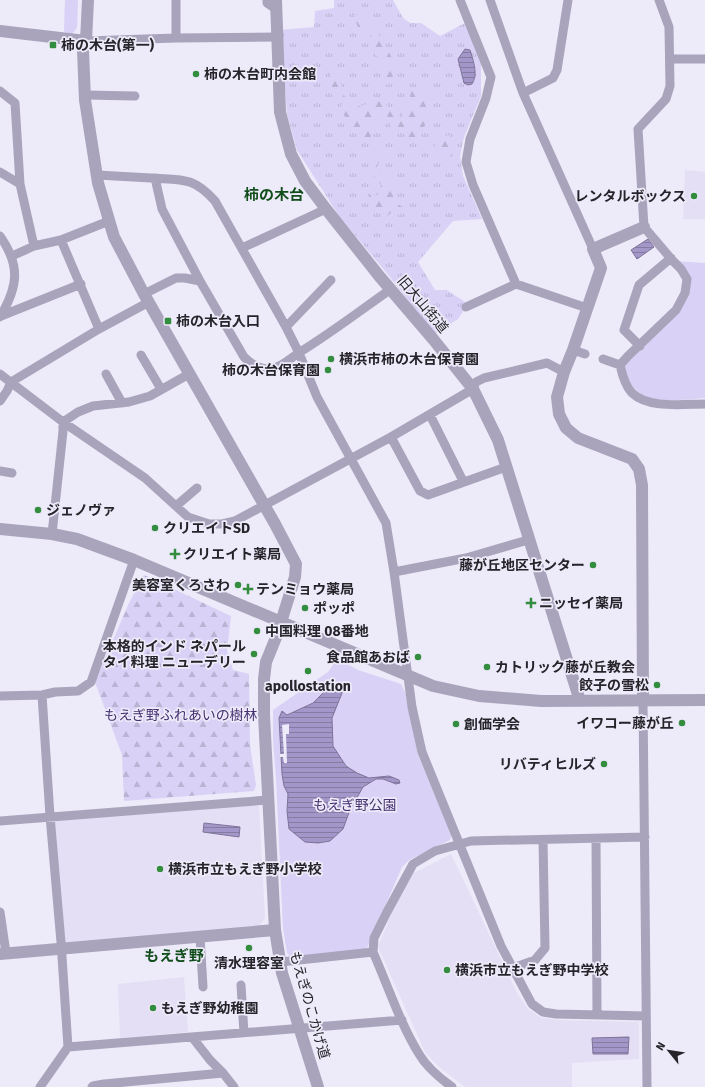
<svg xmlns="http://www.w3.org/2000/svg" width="705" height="1087" font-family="'Fira Sans','Noto Sans JP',sans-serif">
	<defs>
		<pattern id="grass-tufts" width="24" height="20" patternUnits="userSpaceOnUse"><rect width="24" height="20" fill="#d9d1f6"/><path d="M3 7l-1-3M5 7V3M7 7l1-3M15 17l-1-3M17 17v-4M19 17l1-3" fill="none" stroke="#bab3d3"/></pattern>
		<pattern id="forest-firs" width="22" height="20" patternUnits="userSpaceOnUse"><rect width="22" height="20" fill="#d9d1f6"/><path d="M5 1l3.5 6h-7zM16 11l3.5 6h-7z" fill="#bab3d3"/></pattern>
		<pattern id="water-rules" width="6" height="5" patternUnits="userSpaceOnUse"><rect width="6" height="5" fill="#a397c9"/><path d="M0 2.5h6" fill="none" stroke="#857ba3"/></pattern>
	</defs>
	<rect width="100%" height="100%" fill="#edeaf9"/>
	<!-- built -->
	<path fill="#e4dff5" d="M685 170 705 172V219H683Z
		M259 805 265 918 259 927 65 942 54 821Z
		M451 854 517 993 528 1009 542 1018 559 1020 639 1022V1059L572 1063V1087H465L439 1067 425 1052 378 947 392 912 412 874Z
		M184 977 188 1032 120 1038 118 984Z"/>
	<!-- grass -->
	<path fill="url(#grass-tufts)" fill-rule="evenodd" d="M334 0H393L403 18 410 23H421L440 36 465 23 481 62V96L464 137 460 156 463 176 482 219 453 221 418 262 435 290H447L468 304 458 319 435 334 390 277 339 216 297 150 287 114 281 30 314 27 315 11 334 8ZM471 53 475 66V80L464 83V78Z"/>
	<!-- forest -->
	<path fill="url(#forest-firs)" d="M354 14C358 16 363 17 366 19 375 25 392 57 397 68L388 85 384 84 386 69C377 57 370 48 370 32L358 28Z
		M330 66 338 69 343 94 353 108 382 100 392 111 399 115 401 118 408 105 412 88 419 86 434 100 423 130 412 140 403 133 392 130 387 115 377 122 370 139 358 134 340 110 342 103 332 96Z
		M448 135 455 140 452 153 446 162 437 154 434 143Z
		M383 152 376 169 384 180 394 182 396 193 393 202 403 207 400 216 393 211 386 217 376 210 368 194 378 195 381 185 368 167 372 153Z
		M144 575 231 616 227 651 233 670 249 674 250 745 256 785 254 791 124 801 122 755 95 682 129 603Z"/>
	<!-- park -->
	<path fill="#d9d1f6" d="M65 0H78L77 28 72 34 64 32Z
		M673 261 705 263V398C669 400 634 410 623 365L676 310 687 279Z
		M334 657 358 670 401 684 406 694 418 755 452 834 450 840 409 860 402 867 366 950 292 958 287 953 283 928 276 778 273 739V710L328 672 333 665Z"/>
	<!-- water -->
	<path fill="url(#water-rules)" stroke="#7e7499" d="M465 49 470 50 471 53C474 63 478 75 472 84L468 85 464 83 458 59Z
		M648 239 654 247 637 259 631 250Z
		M346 683 332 718 333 746 346 766 357 773 369 778 389 776 399 780 400 783 396 784 383 779H376L363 787 350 810 343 829 330 841 318 843 305 842 289 829 287 811 288 794 284 786 282 774 279 718 282 711 287 715 313 703 332 684Z
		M204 823 240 827 239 837 203 832Z
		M629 1037 628 1054H593L592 1038Z"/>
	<!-- pier -->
	<path fill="#edeaf9" d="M289 724V734H286L287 763H284L283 757H280V754H284L282 725Z"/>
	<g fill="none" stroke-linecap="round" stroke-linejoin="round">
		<!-- minor -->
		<path stroke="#a9a4bb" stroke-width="9" d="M176 0V38
			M267 0V3L276 9
			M460 0 491 77 486 98 470 139 466 162 473 185 516 284
			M490 0 523 93 593 249
			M659 0 669 27 670 86 666 99 638 129 644 227 673 261 681 269 687 279 685 293 676 310 628 356 620 365C622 374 625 386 632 393 649 409 683 404 705 404
			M86 41 176 38 277 37
			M670 59H705
			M0 91 15 103 20 184 34 246
			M523 93 553 78 557 70 568 0
			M85 95 135 96
			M0 172 20 184
			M97 175C115 176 133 177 151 178 181 180 193 176 215 201L286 327 299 353 317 397 386 523 394 572 412 707 422 752 501 946 532 1004 543 1012 556 1014 646 1016
			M155 178 162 209 200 281
			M0 236C21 266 18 287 0 317
			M61 240 99 329
			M242 248 326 209
			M12 256 34 246 61 240 109 221
			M144 294 176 278H185L200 281 244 357C252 365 262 371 274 368 283 366 292 357 300 352 331 333 361 310 391 289
			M466 307 516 284 587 308
			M1 316 81 284
			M286 327 331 280
			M640 346 624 330 639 285 671 258
			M573 350 585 354
			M141 355 161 389
			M603 359 620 365
			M0 374 63 422 145 478 188 517 209 524H222L235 521 391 437 473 389 476 382 484 378 547 363 564 372
			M106 374 122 403
			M0 401 7 391 11 382 99 329 149 302
			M430 415 463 481
			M391 437 420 491 428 495 506 467
			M0 471 12 473
			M176 506 197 488
			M52 534 63 431V422L78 412 93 406 129 402 150 396 189 374
			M394 572 466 558 528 540
			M0 696 42 695 55 692 78 691 91 682 134 560
			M643 701 647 1087
			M0 821 268 800
			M596 839 597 1015
			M0 912 6 953
			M200 937 203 987
			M373 952C388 986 400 1023 419 1054 426 1066 441 1079 452 1087
			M281 962 373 952 374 938 387 912 413 864 435 851 471 841 645 837
			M513 968 535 960 545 948 543 840
			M241 985 244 1033
			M192 1037 210 1060 223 1073 234 1087
			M68 1047 402 1020
			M40 1087 68 1047 61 942 50 816 42 695
			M92 1087 93 1086 104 1084 223 1073"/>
		<!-- tertiary -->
		<path stroke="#a9a4bb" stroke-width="12" d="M88 0 86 41 83 50 85 100 98 183 114 237 144 294 275 524 296 564 295 577 291 590 277 635 266 662 264 679V715L275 930 282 973 318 1087
			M276 0 280 112 291 154 305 181 326 209 380 277 433 339 473 389 498 440 580 701
			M0 31 86 41
			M0 529 52 534 77 539 134 560 433 686 479 696 541 701 705 700
			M643 701 642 485 639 469 632 459 578 438 566 428 559 414 557 397 564 372 573 350 601 268 593 249 644 227
			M0 954 275 930"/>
	</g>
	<!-- markers -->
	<g fill="#328d3f" stroke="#edeaf9" stroke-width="1.5">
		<rect x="49" y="41" width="8" height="8" rx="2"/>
		<circle cx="196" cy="74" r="4"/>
		<circle cx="694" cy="196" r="4"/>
		<rect x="164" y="317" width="8" height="8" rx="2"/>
		<circle cx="331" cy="359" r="4"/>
		<circle cx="328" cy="370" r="4"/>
		<circle cx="38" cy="510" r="4"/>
		<circle cx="155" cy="528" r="4"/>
		<path d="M173 548h4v4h4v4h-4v4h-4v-4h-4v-4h4z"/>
		<circle cx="593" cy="565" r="4"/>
		<circle cx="238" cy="585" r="4"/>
		<path d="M246 583h4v4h4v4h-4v4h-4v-4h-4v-4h4z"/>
		<path d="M529 597h4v4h4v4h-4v4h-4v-4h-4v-4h4z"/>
		<circle cx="305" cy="608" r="4"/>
		<circle cx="257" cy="631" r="4"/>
		<circle cx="254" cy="654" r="4"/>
		<circle cx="418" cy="657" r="4"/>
		<circle cx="487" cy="667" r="4"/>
		<circle cx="308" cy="671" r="4"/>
		<circle cx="657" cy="685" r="4"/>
		<circle cx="682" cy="723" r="4"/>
		<circle cx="456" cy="724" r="4"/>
		<circle cx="604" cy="764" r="4"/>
		<circle cx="160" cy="869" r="4"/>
		<circle cx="249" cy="948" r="4"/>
		<circle cx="447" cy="970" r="4"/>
		<circle cx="153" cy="1008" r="4"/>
	</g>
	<g text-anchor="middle" stroke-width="3.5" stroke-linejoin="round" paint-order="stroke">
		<!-- poi labels -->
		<g font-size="14" font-weight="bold" fill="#26242a" stroke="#edeaf9" text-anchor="start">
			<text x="61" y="50">柿の木台(第一)</text>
			<text x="204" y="79">柿の木台町内会館</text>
			<text x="686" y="201" text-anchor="end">レンタルボックス</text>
			<text x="176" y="326">柿の木台入口</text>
			<text x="339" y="364">横浜市柿の木台保育園</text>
			<text x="320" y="375" text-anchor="end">柿の木台保育園</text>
			<text x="46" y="515">ジェノヴァ</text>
			<text x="163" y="533">クリエイトSD</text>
			<text x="183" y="559">クリエイト薬局</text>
			<text x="585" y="570" text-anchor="end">藤が丘地区センター</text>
			<text x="230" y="590" text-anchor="end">美容室くろさわ</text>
			<text x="256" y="594">テンミョウ薬局</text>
			<text x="539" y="608">ニッセイ薬局</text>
			<text x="313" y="613">ポッポ</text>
			<text x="265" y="636">中国料理 08番地</text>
			<text x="246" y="651" text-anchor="end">本格的インド ネパール<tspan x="246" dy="16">タイ料理 ニューデリー</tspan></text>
			<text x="410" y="662" text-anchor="end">食品館あおば</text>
			<text x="495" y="672">カトリック藤が丘教会</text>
			<text x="649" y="690" text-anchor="end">餃子の雪松</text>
			<text x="308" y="691" text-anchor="middle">apollostation</text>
			<text x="674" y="728" text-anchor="end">イワコー藤が丘</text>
			<text x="464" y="729">創価学会</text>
			<text x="596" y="769" text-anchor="end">リバティヒルズ</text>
			<text x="168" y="874">横浜市立もえぎ野小学校</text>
			<text x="249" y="968" text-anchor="middle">清水理容室</text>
			<text x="455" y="975">横浜市立もえぎ野中学校</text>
			<text x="161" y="1013">もえぎ野幼稚園</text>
		</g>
		<!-- street labels -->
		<g font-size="14" fill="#26242a" stroke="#edeaf9">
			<text transform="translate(423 304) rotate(50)" y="5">旧大山街道</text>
			<text transform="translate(310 1005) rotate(74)" y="5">もえぎのこかげ道</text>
		</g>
		<!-- park labels -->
		<g font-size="14" fill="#45316f" stroke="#edeaf9">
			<text x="181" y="720">もえぎ野ふれあいの樹林</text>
			<text x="355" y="810">もえぎ野公園</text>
		</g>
		<!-- neighbourhood labels -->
		<g font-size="15" font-weight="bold" fill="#124e1c" stroke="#edeaf9">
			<text x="274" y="200">柿の木台</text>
			<text x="174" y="961">もえぎ野</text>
		</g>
	</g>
	<!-- north arrow -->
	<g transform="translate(669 1051) rotate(300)" stroke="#edeaf9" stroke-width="3" paint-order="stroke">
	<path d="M0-3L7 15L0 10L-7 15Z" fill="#26242a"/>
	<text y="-6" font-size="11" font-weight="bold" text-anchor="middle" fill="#26242a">N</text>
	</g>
</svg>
